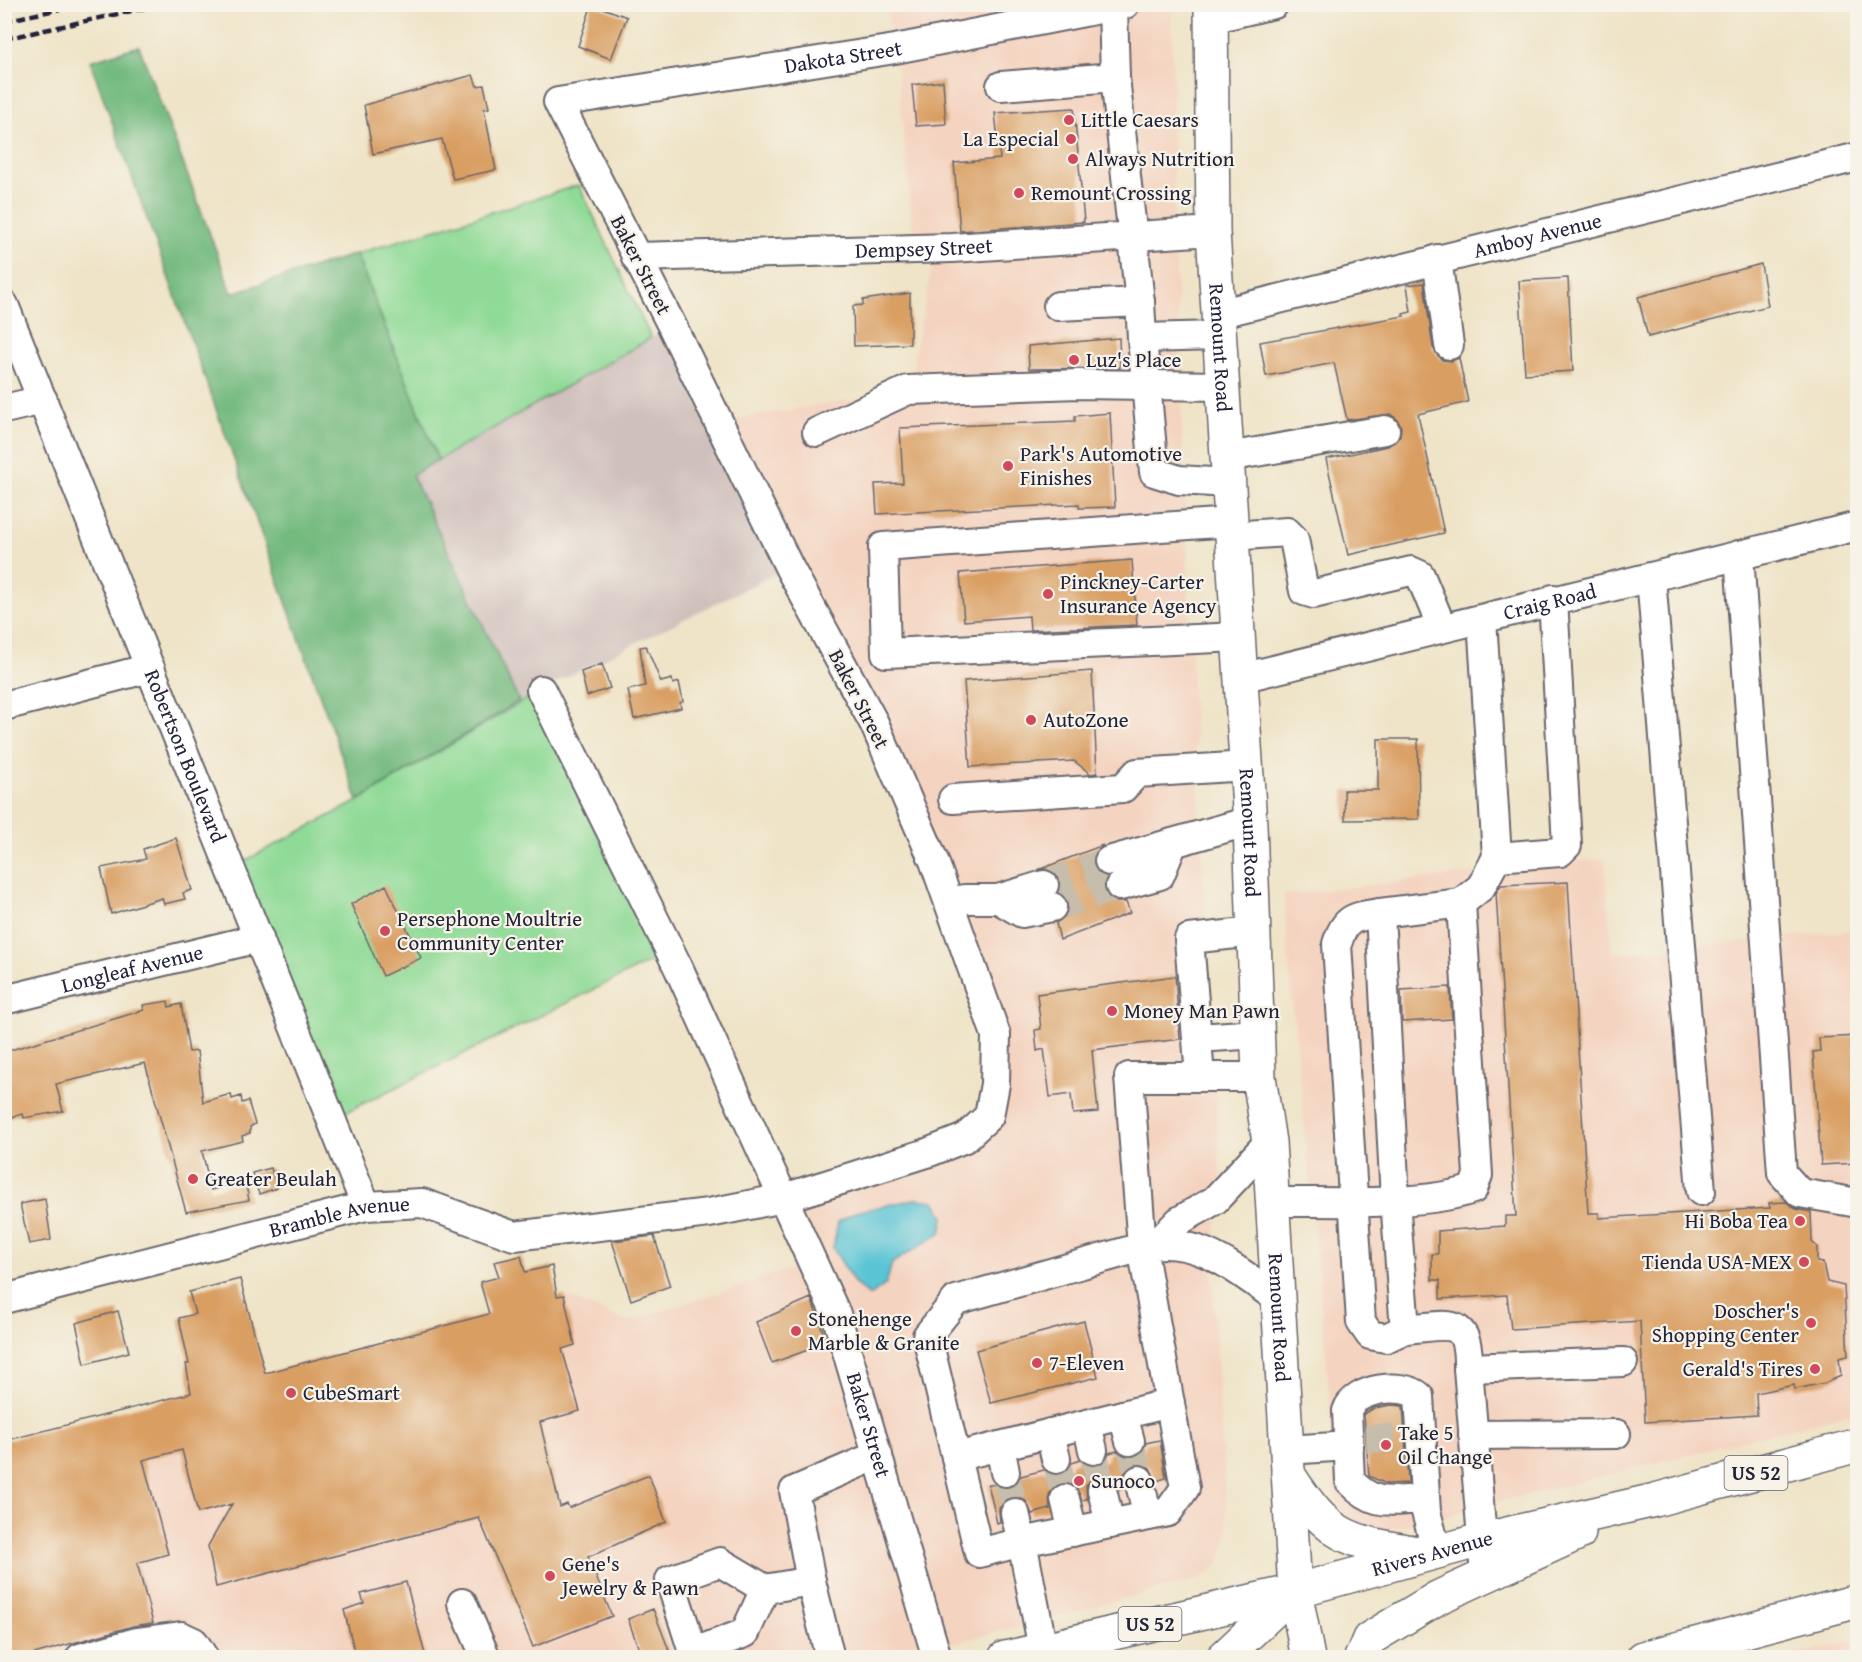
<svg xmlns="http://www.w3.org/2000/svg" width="1862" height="1662" font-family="'Gentium Book Plus',serif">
	<rect width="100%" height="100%" fill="#f7f3e8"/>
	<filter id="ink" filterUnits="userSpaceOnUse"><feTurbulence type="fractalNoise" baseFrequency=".0167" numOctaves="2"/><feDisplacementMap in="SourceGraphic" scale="12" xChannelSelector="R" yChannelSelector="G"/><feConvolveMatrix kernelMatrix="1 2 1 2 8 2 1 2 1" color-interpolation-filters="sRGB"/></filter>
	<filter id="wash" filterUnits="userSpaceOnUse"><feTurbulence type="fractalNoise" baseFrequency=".008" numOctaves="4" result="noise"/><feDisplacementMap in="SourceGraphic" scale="24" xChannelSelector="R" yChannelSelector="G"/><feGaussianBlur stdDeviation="1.35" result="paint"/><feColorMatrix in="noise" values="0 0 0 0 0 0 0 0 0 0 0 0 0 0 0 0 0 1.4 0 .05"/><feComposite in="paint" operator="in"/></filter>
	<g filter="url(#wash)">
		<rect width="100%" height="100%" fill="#efe4c8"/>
		<!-- built -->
		<path fill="#f4d3c0" d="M886 5H1172L1174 211 1193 704 1221 1177 1212 1273 1227 1527 1226 1545 1220 1560 1213 1570 1200 1579 901 1657 5 1658V1441L564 1295 628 1322 812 1262 784 1198 965 1138 995 1084 958 924 718 422 908 390 935 249H915L895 49Z
			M1605 858 1612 954 1857 930V1412L1392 1529 1367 1531 1343 1516 1336 1496 1327 1367 1289 968 1284 895Z
			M1857 1640V1657H1787L1828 1647Z"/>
		<!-- industrial -->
		<path fill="#d0c0bc" d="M672 326 789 567 519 701 412 475Z"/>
		<!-- green -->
		<path fill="#8fda96" stroke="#587e68" stroke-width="1.5" d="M579 185 651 338 438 460 356 254Z
			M541 690 670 952 332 1119 231 868 358 801Z"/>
		<!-- forest -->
		<path fill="#73ba7f" stroke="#4a6e5d" stroke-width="1.5" d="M139 46 232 293 356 254 438 460 412 475 519 701 358 801 90 61Z"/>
		<!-- water -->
		<path fill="#5ac4d5" stroke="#3e7388" stroke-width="1.5" d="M915 1199 935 1201 944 1217 941 1233 892 1263 886 1284 870 1296 855 1284 833 1248 838 1222 856 1212Z"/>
		<g id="blocks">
			<!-- building -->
			<path fill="#d99e62" d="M592 4 627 17 611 59 578 46Z
				M473 75 477 86 484 85 489 108 484 109 496 170 453 179 442 139 373 154 364 105Z
				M943 81 946 124 916 126 912 85Z
				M1074 108 1084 222 960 231 954 163 1000 159 995 113Z
				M1761 264 1768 306 1648 337 1638 297Z
				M1568 278 1573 371 1525 374 1519 281Z
				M1424 283 1433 348 1442 360 1451 361 1459 358 1468 402 1418 414 1444 533 1348 555 1326 459 1388 446 1400 436 1401 427 1397 419 1390 414 1347 420 1334 363 1266 376 1260 342 1404 316 1403 314 1411 312 1407 285Z
				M910 293V344L854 346 853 306 863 305V300Z
				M1119 338 1120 368 1029 369 1028 346Z
				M1110 413 1115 507 1079 508V504L877 514 875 484 903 483 900 428 1075 421V416Z
				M1132 560 1137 625 1030 630 1029 616 964 621 960 573Z
				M646 646 661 682 672 679 673 684 679 682 683 701 680 703 681 708 634 719 628 690 645 686 640 647Z
				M602 664 610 688 587 696 581 672Z
				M1092 671 1097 773 1091 774 1074 761 970 767 964 681Z
				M1378 739H1418L1419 819 1345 820 1344 790H1378Z
				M176 838 192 890 183 893 185 899 164 904 162 898 111 914 101 868 146 859 143 849Z
				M1103 845 1093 856V866L1098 873 1107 877 1104 890 1108 897 1116 902H1126L1130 913 1060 940 1056 923 1067 913 1068 903 1058 892 1060 881 1056 873 1047 869 1038 870Z
				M1568 882 1588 1213H1599V1218L1770 1208 1769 1203 1786 1202 1796 1209 1811 1212 1812 1242 1817 1247V1262L1823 1263 1827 1282 1844 1286 1848 1356 1839 1358 1841 1376 1825 1383 1795 1389 1794 1385 1756 1393 1757 1415 1645 1422 1640 1321 1511 1329 1507 1295 1440 1299V1280H1432V1254H1438V1231L1505 1226V1216H1516L1496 893 1501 885Z
				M386 885 421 958 383 976 351 904Z
				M1175 976 1180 1039 1092 1050 1098 1112 1073 1114 1071 1094 1050 1097 1044 1049 1037 1051 1035 1030 1041 1029 1037 994Z
				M1450 987 1452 1019 1402 1022 1401 990Z
				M168 1001 169 1007 181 1004 189 1052 197 1051 203 1102 231 1094 232 1099 241 1096 242 1103 248 1101 255 1124 250 1127V1133L242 1136 243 1141 202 1151 211 1190 245 1180 249 1200 186 1212 145 1063 56 1084 63 1111 24 1118 23 1114 4 1119V1052L144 1010 143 1005Z
				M1857 1036V1163L1821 1165 1813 1052 1820 1051 1819 1038Z
				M271 1168 277 1188 259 1194 252 1173Z
				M45 1199 51 1240 29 1244 20 1204Z
				M654 1236 670 1286 631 1300 612 1241Z
				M521 1256 525 1272 552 1266 557 1296 564 1295 575 1345 562 1349 580 1411 540 1422 560 1507 567 1504 569 1508 649 1475 666 1522 588 1557 612 1616 533 1647 479 1518 216 1587 208 1546 232 1504 198 1513 182 1450 143 1460 168 1554 137 1563 153 1623 133 1626 20 1658H4V1441L191 1393 186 1364H189L179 1318 195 1314 189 1292 240 1279 265 1373 489 1314 480 1282 499 1277 494 1262Z
				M811 1298 827 1343 772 1363 756 1322Z
				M118 1311 129 1352 85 1364 76 1323Z
				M1084 1321 1098 1377 991 1403 976 1350Z
				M1391 1405 1403 1406 1408 1483 1386 1484 1369 1476 1364 1414 1374 1408Z
				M1160 1440 1166 1478 1156 1481 1150 1468 1143 1464H1134L1123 1475 1124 1489 1119 1490 1114 1479 1107 1474H1098L1086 1485 1087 1499 1082 1500 1076 1487 1069 1483H1061L1049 1494 1050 1509 1032 1514 1026 1501 1019 1497H1011L999 1508 1000 1522 997 1523 988 1484 1009 1488 1016 1484 1021 1476 1044 1470 1052 1475H1060L1068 1471 1072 1463 1080 1460 1088 1466H1097L1105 1462 1109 1453 1117 1451 1125 1457H1134L1142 1452 1146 1443Z
				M406 1582 426 1658H356L344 1610 364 1603 361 1594Z
				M653 1609 672 1658H642L628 1619Z"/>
		</g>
	</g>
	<g filter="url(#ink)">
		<use href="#blocks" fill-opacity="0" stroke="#6a666c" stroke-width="1.5"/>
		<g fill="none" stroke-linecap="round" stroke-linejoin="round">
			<!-- minor-tunnel -->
			<path stroke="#c6bdac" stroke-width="28" stroke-dasharray="28 14" stroke-linecap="butt" d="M1044 885 1109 861
				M1052 907 1120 886
				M1366 1439 1405 1437
				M1130 1441 1139 1480
				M1093 1450 1102 1490
				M1056 1459 1065 1499
				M1005 1472 1015 1513"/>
			<defs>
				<g id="minor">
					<path d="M1113 7 1115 77 1140 302 1142 338 1219 336"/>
					<path d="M1211 19 1274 4"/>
					<path d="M1001 86 1115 77"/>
					<path id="s1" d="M636 257 952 248 1213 231"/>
					<path d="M1437 259 1449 345"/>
					<path id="s2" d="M4 305 366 1206"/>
					<path d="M1058 306 1140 302"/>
					<path id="s3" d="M1217 314 1858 157"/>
					<path d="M1142 338 1154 472 1179 480 1228 483"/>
					<path d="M4 409 43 400"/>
					<path d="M817 432 908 390 1078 384 1222 386"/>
					<path d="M1227 457 1385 430"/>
					<path d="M1231 522 883 547 886 653 1239 637"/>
					<path d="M1232 536 1287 532 1294 539 1304 591 1314 594 1411 571 1420 575 1442 628"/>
					<path d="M1739 555 1782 1173 1800 1193 1858 1203"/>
					<path d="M1651 577 1701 1191"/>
					<path d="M1482 619 1497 857 1481 887 1461 903 1380 913 1395 1200 1405 1329C1448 1326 1469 1314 1468 1368L1484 1563"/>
					<path id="s4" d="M1241 678 1858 526"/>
					<path id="s5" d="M541 690 679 969 836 1314 937 1658"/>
					<path d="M4 706 150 668"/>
					<path d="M953 799 1123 788 1137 773 1247 766"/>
					<path d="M1497 857 1560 852 1567 845 1553 599"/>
					<path d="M1109 861 1250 821"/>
					<path d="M1120 886 1160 875 1173 843"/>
					<path d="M998 899 1022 913 1052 907"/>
					<path d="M951 903 964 899H998L1044 885"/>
					<path d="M1380 913C1354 917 1345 917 1337 944L1361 1322 1370 1335 1386 1338 1405 1329"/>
					<path id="s6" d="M4 1000 259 938"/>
					<path d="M1198 1038 1258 1034"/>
					<path d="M1200 1077 1189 939 1255 932"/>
					<path d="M1272 1202C1328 1201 1422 1207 1473 1189L1478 1175 1461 903"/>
					<path d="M1158 1243 1179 1221 1215 1200 1269 1142"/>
					<path id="s7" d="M4 1299 366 1206 422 1203 514 1236 709 1213 784 1198 927 1153 965 1138 989 1116 995 1084 996 1035 934 861 874 723 789 567 672 326 558 102 895 49 1125 4"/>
					<path d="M1468 1368 1623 1362"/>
					<path d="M1123 1415 1130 1441"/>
					<path d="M1087 1424 1093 1450"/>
					<path d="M1050 1433 1056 1459"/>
					<path d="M1473 1435 1616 1434"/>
					<path d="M1000 1446 1005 1472"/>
					<path d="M1287 1450 1349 1446"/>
					<path d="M956 1457 1170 1403"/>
					<path d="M1139 1480 1148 1516"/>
					<path d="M1102 1490 1110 1524"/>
					<path d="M1065 1499 1073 1532"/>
					<path d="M1425 1499C1390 1500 1376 1508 1350 1481L1347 1411C1354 1388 1402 1382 1419 1396L1426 1512 1437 1552"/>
					<path d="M1015 1513 1022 1542 979 1553 927 1336 956 1300 1142 1247 1129 1077H1259"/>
					<path d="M811 1581 794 1491 878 1455"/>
					<path d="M462 1603 486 1658"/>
					<path d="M1043 1649 1022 1542 1168 1512 1185 1488 1142 1247C1195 1233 1236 1270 1277 1298"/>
					<path d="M694 1652 745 1633 765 1589 811 1581 830 1658"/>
					<path d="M80 1658 137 1642 181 1636 194 1642 204 1658"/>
					<path d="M695 1658 670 1580 720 1562 765 1589"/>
				</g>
				<g id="major">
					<path id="s8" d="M1211 4 1213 231 1250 825 1259 1077 1269 1142 1295 1591 1308 1658"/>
					<path d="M1288 1474C1329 1538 1346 1541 1418 1553"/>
					<path id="s9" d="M1005 1658 1295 1591 1481 1540 1655 1500 1858 1445"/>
					<path d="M1223 1658 1293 1592"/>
					<path d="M1361 1658 1369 1639 1439 1597 1579 1533"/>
					<path d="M1643 1658 1858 1601"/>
				</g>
			</defs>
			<!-- minor casing -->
			<use href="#minor" stroke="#6a666c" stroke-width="32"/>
			<!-- major casing -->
			<use href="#major" stroke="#6a666c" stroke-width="36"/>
			<!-- minor -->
			<use href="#minor" stroke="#fff" stroke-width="28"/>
			<!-- major -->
			<use href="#major" stroke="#fff" stroke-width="33"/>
			<!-- rail -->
			<path stroke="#22223b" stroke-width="4.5" stroke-dasharray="9 4.5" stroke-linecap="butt" d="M4 21 84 4
				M4 39 163 4"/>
		</g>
	</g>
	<!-- markers -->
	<g fill="#d1495b" stroke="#f7f3e8" stroke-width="2">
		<circle cx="1069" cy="120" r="6"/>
		<circle cx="1071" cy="139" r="6"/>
		<circle cx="1073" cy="159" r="6"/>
		<circle cx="1019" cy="193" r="6"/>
		<circle cx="1074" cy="360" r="6"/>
		<circle cx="1008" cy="466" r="6"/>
		<circle cx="1048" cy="594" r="6"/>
		<circle cx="1031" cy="720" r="6"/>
		<circle cx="385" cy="931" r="6"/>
		<circle cx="1112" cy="1011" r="6"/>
		<circle cx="193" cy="1179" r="6"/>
		<circle cx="1800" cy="1221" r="6"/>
		<circle cx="1804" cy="1262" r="6"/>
		<circle cx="1811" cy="1323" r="6"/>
		<circle cx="796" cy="1331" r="6"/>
		<circle cx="1037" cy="1363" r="6"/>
		<circle cx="1815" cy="1369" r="6"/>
		<circle cx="291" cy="1393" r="6"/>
		<circle cx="1386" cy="1445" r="6"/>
		<circle cx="1079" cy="1481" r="6"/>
		<circle cx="550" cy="1576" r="6"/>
	</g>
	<g text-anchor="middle" stroke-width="4.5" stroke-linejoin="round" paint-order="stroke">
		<!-- shield labels -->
		<g fill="#f7f3e8" stroke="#62616f" stroke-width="1.5">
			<rect x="1724.5" y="1456" width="63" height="34" rx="4.5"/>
			<rect x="1118.5" y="1607" width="63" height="34" rx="4.5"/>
		</g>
		<g font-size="20" font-weight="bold" fill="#22223b">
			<text x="1756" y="1480">US 52</text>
			<text x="1150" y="1631">US 52</text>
		</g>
		<!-- street labels -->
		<g font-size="21" fill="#22223b" stroke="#f7f3e8">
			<text dy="7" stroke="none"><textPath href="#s7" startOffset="2426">Dakota Street</textPath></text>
			<text dy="7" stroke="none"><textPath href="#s3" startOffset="330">Amboy Avenue</textPath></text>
			<text dy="7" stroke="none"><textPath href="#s1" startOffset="288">Dempsey Street</textPath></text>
			<text transform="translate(641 265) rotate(63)" y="7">Baker Street</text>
			<text dy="7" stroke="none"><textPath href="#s8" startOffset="344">Remount Road</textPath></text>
			<text dy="7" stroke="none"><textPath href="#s4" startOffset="318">Craig Road</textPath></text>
			<text transform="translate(859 699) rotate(63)" y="7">Baker Street</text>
			<text dy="7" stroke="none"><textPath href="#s2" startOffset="486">Robertson Boulevard</textPath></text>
			<text dy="7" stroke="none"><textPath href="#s8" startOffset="830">Remount Road</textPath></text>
			<text dy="7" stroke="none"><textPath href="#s6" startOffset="132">Longleaf Avenue</textPath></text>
			<text dy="7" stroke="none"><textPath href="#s7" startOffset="346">Bramble Avenue</textPath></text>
			<text dy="7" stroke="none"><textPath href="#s8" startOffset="1316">Remount Road</textPath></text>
			<text dy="7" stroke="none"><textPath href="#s5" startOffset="806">Baker Street</textPath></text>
			<text dy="7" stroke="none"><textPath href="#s9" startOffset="440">Rivers Avenue</textPath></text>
		</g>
		<!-- poi labels -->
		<g font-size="21" fill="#22223b" stroke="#f7f3e8" text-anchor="start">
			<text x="1081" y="127">Little Caesars</text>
			<text x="1059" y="146" text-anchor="end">La Especial</text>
			<text x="1085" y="166">Always Nutrition</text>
			<text x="1031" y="200">Remount Crossing</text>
			<text x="1086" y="367">Luz's Place</text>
			<text x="1020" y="461">Park's Automotive<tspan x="1020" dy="24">Finishes</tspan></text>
			<text x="1060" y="589">Pinckney-Carter<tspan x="1060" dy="24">Insurance Agency</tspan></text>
			<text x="1043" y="727">AutoZone</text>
			<text x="397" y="926">Persephone Moultrie<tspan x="397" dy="24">Community Center</tspan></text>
			<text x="1124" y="1018">Money Man Pawn</text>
			<text x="205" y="1186">Greater Beulah</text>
			<text x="1788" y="1228" text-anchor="end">Hi Boba Tea</text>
			<text x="1792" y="1269" text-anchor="end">Tienda USA-MEX</text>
			<text x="1799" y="1318" text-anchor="end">Doscher's<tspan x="1799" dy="24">Shopping Center</tspan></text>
			<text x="808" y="1326">Stonehenge<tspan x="808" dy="24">Marble &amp; Granite</tspan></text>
			<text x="1049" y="1370">7-Eleven</text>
			<text x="1803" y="1376" text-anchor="end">Gerald's Tires</text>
			<text x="303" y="1400">CubeSmart</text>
			<text x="1398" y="1440">Take 5<tspan x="1398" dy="24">Oil Change</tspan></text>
			<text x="1091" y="1488">Sunoco</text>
			<text x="562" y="1571">Gene's<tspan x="562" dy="24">Jewelry &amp; Pawn</tspan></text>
		</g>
	</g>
	<!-- margin -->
	<rect width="1862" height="1662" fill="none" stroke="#f7f3e8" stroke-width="24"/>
</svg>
